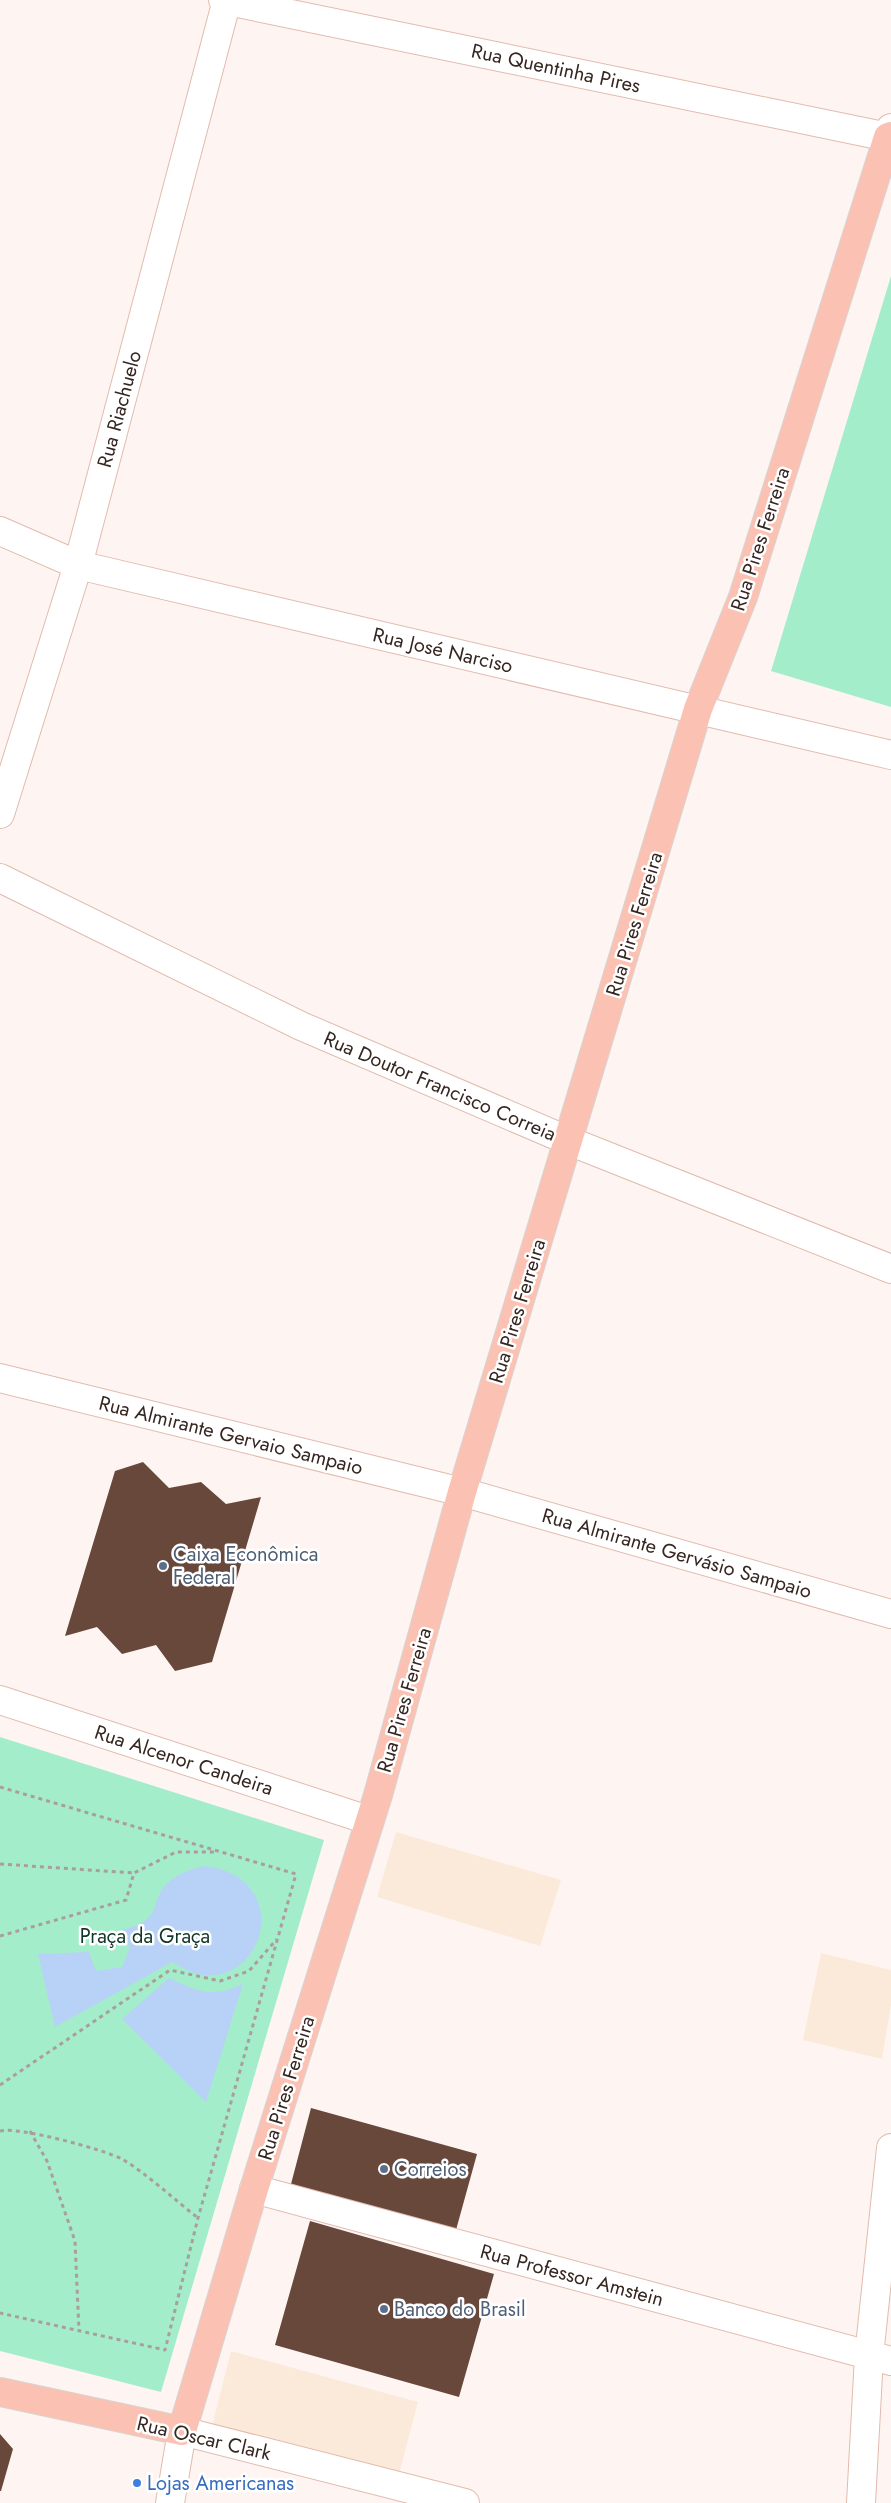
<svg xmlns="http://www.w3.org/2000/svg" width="891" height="2503" font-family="Jost,sans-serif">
	<rect width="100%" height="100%" fill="#fef5f2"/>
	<!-- commercial -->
	<path fill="#fbead9" d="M396 1832 561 1880 540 1946 377 1897Z
		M821 1953 891 1970V2005L882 2059 803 2040Z
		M231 2351 418 2402 398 2478 212 2426Z"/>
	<!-- green -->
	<path fill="#a4edcb" d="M891 276V707L771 671Z
		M0 1737 324 1840 161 2392 0 2351Z"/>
	<!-- water -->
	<path fill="#b8d1f7" d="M204 1866C290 1875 270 1980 204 1975 192 1974 183 1968 172 1962L55 2027 38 1954 89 1952 96 1971 122 1967 130 1947 119 1931C128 1928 141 1925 147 1919 155 1912 155 1904 159 1895 168 1877 186 1870 204 1866Z
		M169 1978C199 1992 212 1998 243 1984L206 2102 122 2019Z"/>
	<!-- building -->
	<path fill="#69483c" d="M143 1462 169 1488 201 1482 226 1504 261 1497 212 1662 175 1671 156 1645 122 1654 97 1627 65 1636 115 1471Z
		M311 2108 477 2154 456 2230 291 2184Z
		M310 2221 494 2274 459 2397 275 2345Z
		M0 2434 13 2449 1 2491H0Z"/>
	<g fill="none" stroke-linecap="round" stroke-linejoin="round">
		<defs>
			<path id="minor" d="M223 0 888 137 891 128
				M0 531 78 565 891 755
				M0 814 78 565 227 0
				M0 878 301 1026 569 1141 891 1269
				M0 1378 462 1492 891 1614
				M0 1700 368 1820
				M254 2189 891 2361
				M170 2503 182 2431 465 2503
				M861 2503 869 2356 891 2148"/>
			<path id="major" d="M0 2392 182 2431 254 2189 378 1795 462 1492 698 709 743 597 888 137 891 136"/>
		</defs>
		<!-- minor casing -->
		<use href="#minor" stroke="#e2bbad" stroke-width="30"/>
		<!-- major casing -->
		<use href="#major" stroke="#d7d4d3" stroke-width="30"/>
		<!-- path -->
		<path stroke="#aa9e9b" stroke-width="3" stroke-dasharray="4 4" stroke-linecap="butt" d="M0 1787 296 1874 198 2218 165 2350 0 2313
			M0 1864 134 1873
			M0 1936 126 1900 134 1873 176 1852H217
			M0 2085 170 1970 220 1981 249 1971 277 1939
			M0 2131C18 2126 105 2150 122 2159 147 2174 175 2200 198 2218
			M30 2131 47 2161 75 2241 79 2331"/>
		<!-- minor -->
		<use href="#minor" stroke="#fff" stroke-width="28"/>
		<!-- major -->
		<use href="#major" stroke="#fbc2b3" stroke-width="28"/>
	</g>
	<!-- markers -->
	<g fill="#5c6f8a" stroke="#fff" stroke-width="2">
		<circle cx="163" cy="1566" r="5"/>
		<circle cx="384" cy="2169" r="5"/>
		<circle cx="384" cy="2309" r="5"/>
	</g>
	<circle fill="#3f7fe0" stroke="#fff" stroke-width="2" cx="137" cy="2483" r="5"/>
	<g text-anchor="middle" stroke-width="5" stroke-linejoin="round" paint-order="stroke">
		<!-- street labels -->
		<g font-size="20" fill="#352621" stroke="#fff">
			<text transform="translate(556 68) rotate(12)" y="7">Rua Quentinha Pires</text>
			<text transform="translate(119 409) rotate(-75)" y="7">Rua Riachuelo</text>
			<text transform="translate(760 539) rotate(-72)" y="7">Rua Pires Ferreira</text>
			<text transform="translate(443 650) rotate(13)" y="7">Rua José Narciso</text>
			<text transform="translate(634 924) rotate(-73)" y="7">Rua Pires Ferreira</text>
			<text transform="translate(440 1086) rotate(23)" y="7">Rua Doutor Francisco Correia</text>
			<text transform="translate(517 1311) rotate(-73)" y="7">Rua Pires Ferreira</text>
			<text transform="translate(231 1435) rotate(14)" y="7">Rua Almirante Gervaio Sampaio</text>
			<text transform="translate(677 1553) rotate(16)" y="7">Rua Almirante Gervásio Sampaio</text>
			<text transform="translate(404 1700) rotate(-74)" y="7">Rua Pires Ferreira</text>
			<text transform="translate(184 1760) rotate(18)" y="7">Rua Alcenor Candeira</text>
			<text transform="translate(286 2088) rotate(-73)" y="7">Rua Pires Ferreira</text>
			<text transform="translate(572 2275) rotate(15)" y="7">Rua Professor Amstein</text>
			<text transform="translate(204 2438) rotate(13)" y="7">Rua Oscar Clark</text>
		</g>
		<!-- service labels -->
		<g font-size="20" fill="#4e5e75" stroke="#fff" text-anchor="start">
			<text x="173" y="1561">Caixa Econômica<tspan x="173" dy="23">Federal</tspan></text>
			<text x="394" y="2176">Correios</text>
			<text x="394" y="2316">Banco do Brasil</text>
		</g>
		<!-- park labels -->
		<g font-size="20" fill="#0f3626" stroke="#fff">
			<text x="145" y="1943">Praça da Graça</text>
		</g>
		<!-- shop labels -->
		<g font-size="20" fill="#366cbe" stroke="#fff" text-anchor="start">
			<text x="147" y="2490">Lojas Americanas</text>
		</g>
	</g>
</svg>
